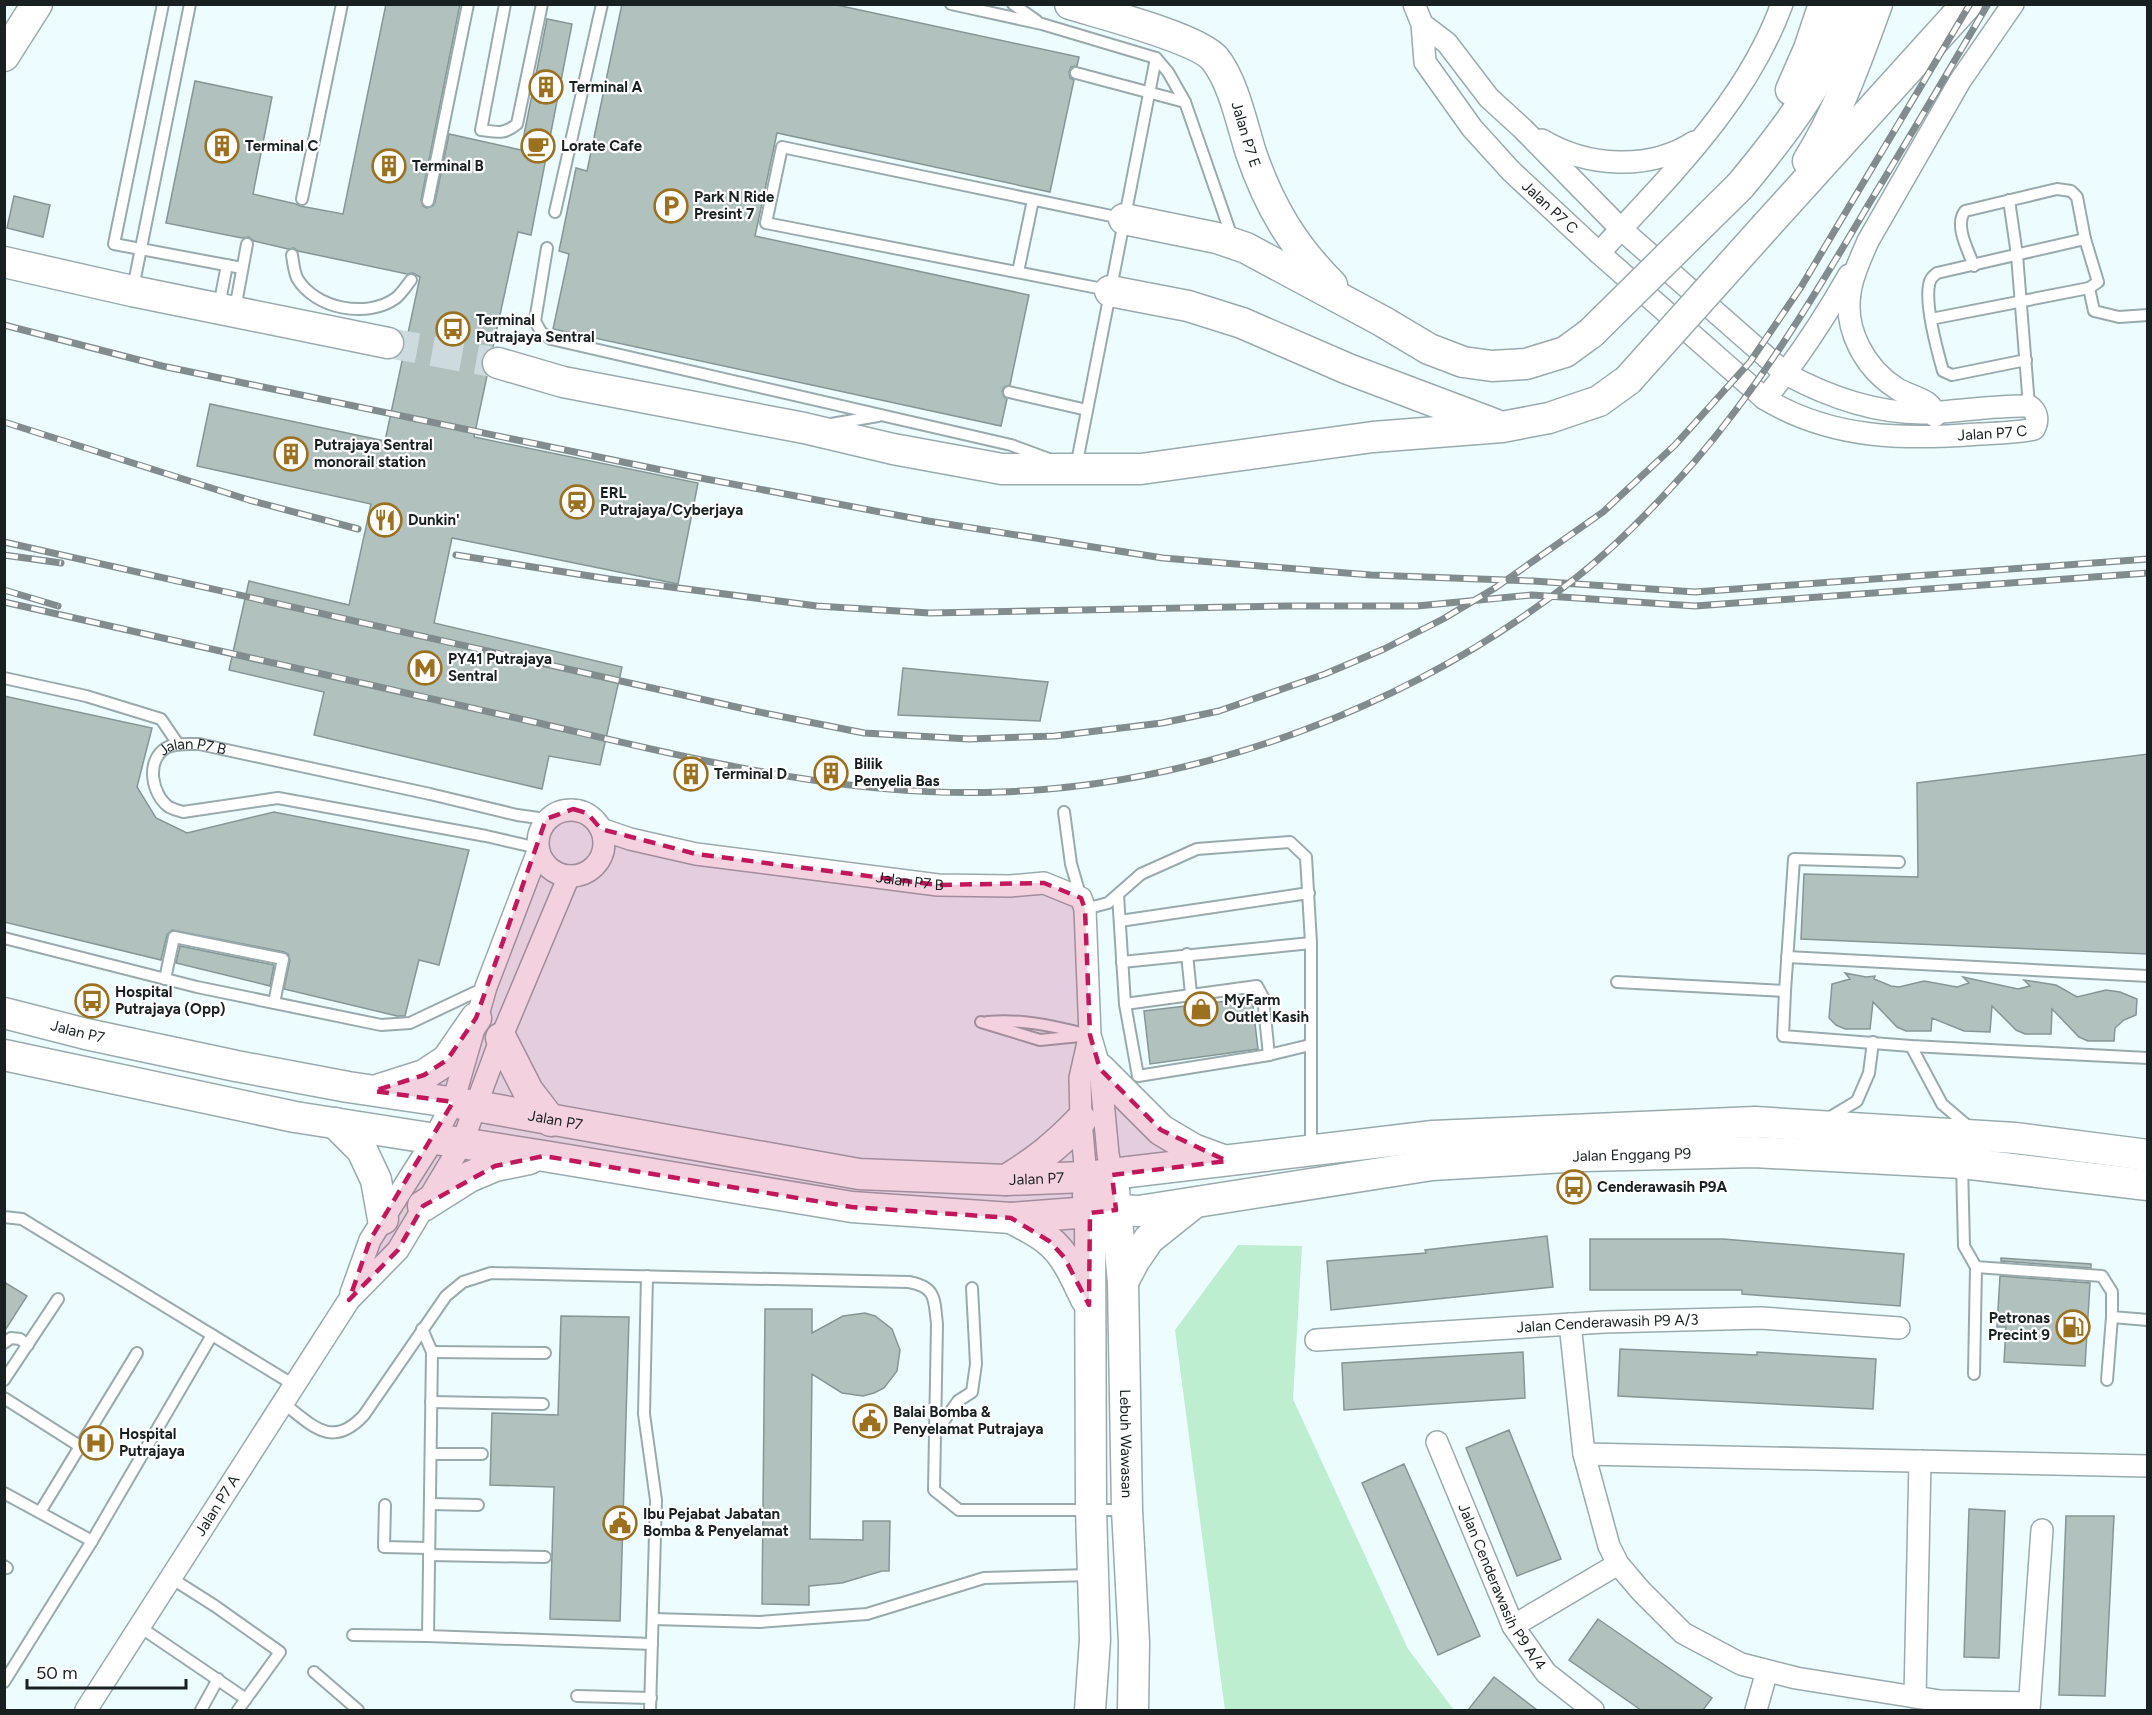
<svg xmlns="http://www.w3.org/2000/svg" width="2152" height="1715" font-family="Figtree,sans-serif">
	<rect width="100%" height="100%" fill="#edfcff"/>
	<!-- green -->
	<path fill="#bdeecf" d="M1238 1245 1302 1246 1293 1399 1408 1649 1454 1710H1225L1175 1330Z"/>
	<!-- building -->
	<path fill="#b0c1be" stroke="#859794" stroke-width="1.5" d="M386 4H460L421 200 423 206 427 208 433 206 435 202 449 134 521 150 547 19 572 24 531 235 518 232 493 347 486 351 481 359V368L487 376 474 437 698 483 678 584 452 538 434 623 622 667 600 765 549 756 542 789 314 735 324 692 229 670 249 581 349 605 371 504 197 466 210 404 385 441 420 277 413 273 407 274 298 251 294 248 288 249 254 241 249 237 242 238 166 223 195 81 272 97 253 194 296 204 300 206 343 214Z
		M622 4H832L1079 57 1077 66 1071 67 1069 72 1070 78 1074 80 1050 192 777 133 755 236 1029 295 1010 385 1004 387 1002 391 1004 397 1007 399 1001 426 553 329 569 254 559 251 576 168 587 171Z
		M14 196 50 205 43 237 7 228Z
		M903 668 1048 682 1040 721 898 715Z
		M4 696 152 728 137 787 156 818 187 833 274 812 469 850 439 965 419 960 405 1016H397L284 989 290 960 288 954 284 952 172 930 167 935 161 960 4 922Z
		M2148 754V954L1801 939 1804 874 1918 877 1917 783Z
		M180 946 274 965 270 986 176 963Z
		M1845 973 1866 977 1875 976 1874 979 1891 986 1899 987 1924 981 1957 987 1969 983 1963 977 2018 989 2030 986 2024 980 2056 985 2077 997 2106 990 2120 992 2137 999 2136 1015 2124 1020 2115 1028 2114 1041H2088L2079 1037 2052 1009 2051 1034H2025L2016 1030 1992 1006 1990 1032 1964 1031 1932 1018 1931 1031H1906L1897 1027 1873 1002 1870 1029H1845L1836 1025 1829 1018 1832 984 1850 979Z
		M1252 998 1258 1049 1150 1064 1144 1011Z
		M1547 1236 1553 1287 1331 1310 1327 1261 1426 1253 1425 1250Z
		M1590 1239H1723L1904 1254 1900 1306 1742 1294V1290H1590Z
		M2001 1258 2091 1264V1268L2001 1261Z
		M2000 1276 2090 1283 2085 1366 2004 1362 2006 1327H1997Z
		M4 1282 27 1296 4 1332Z
		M765 1309H812V1333L843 1316 865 1313 875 1316 892 1329 900 1350 897 1371 884 1388 874 1393 863 1396 842 1393 812 1374 810 1539 863 1540V1521H890L889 1571H882L842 1583 809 1586V1605L762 1604Z
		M561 1316 629 1317 620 1621 550 1619 554 1487 490 1485 492 1413 558 1415Z
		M1620 1349 1757 1355V1352L1876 1359 1873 1409 1618 1396Z
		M1523 1352 1525 1398 1344 1410 1342 1363Z
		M1509 1430 1561 1559 1517 1576 1466 1448Z
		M1404 1464 1480 1636 1438 1655 1362 1483Z
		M1969 1509 2005 1511 1999 1658 1964 1657Z
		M2066 1516H2114L2105 1696 2059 1695Z
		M1598 1619 1712 1698 1703 1710H1641L1569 1660Z
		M1494 1677 1537 1710H1468Z"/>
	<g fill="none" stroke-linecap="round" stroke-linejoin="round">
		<!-- secondary-tunnel -->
		<path stroke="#cddbde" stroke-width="30" stroke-dasharray="30 15" stroke-linecap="butt" d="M388 343 498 363"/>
		<defs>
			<g id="lane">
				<path d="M163 4 114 244 242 268"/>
				<path d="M505 4 481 130C497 132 504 135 517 124L542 4"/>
				<path d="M951 4 1042 24 1156 58 1168 72 1185 102 1233 240"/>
				<path d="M1013 4 1037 21"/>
				<path d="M1076 73 1185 102"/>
				<path d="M302 199 342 4"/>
				<path d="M2009 200 2017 255 2029 406"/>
				<path d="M428 201 468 4"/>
				<path d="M555 212 602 4"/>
				<path d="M547 248 535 321 541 332 551 339 1011 445 1049 459"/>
				<path d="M292 255C293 262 294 271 297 278 315 309 367 319 396 298 402 293 407 285 411 280"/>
				<path d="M1018 272 1033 200"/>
				<path d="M133 288 190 4"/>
				<path d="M2089 288 2094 311 2119 317 2148 315"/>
				<path d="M1108 290 766 223 782 147 1121 218"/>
				<path d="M219 306 227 265"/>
				<path d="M235 309 247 244"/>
				<path d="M1931 319 2089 288 2098 282 2085 239 2077 197 2071 191 2057 189 1965 211C1954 225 1968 250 1974 266"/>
				<path d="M2026 360 1952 375 1943 371C1937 350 1925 306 1929 285 1930 279 1932 277 1937 273L2085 239"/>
				<path d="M1009 392 1087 410"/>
				<path d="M831 424 878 416"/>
				<path d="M1076 467 1156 58"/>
				<path d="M4 678 86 696 161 719 178 744"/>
				<path d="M1064 812 1071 864 1081 898"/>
				<path id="s1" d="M538 848 486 836 278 798 183 812C179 811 173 809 169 807 152 795 145 761 166 748 175 743 188 744 199 744L430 794 517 815 546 819"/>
				<path d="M1899 862 1794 859 1785 991 1783 1036 1911 1046 2148 1058"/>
				<path d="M1118 895 1125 1004 1138 1076 1269 1055 1310 1045"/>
				<path d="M1085 909 1108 903 1141 874 1197 849 1290 842 1306 857 1311 943V1147"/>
				<path d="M1120 921 1309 893"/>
				<path d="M4 938 197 987 381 1025 410 1023 484 988"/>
				<path d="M1187 954 1191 994"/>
				<path d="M1787 957 2148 976"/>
				<path d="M1122 962 1311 943"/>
				<path d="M165 979 174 937 283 959 274 1003"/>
				<path d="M1617 982 1785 991"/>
				<path d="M1125 1004 1257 986 1263 997 1269 1055"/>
				<path d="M981 1022 1040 1040 1090 1035"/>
				<path d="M987 1022C1020 1019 1049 1025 1081 1033"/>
				<path d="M1911 1046 1942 1104 1969 1127"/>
				<path d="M1827 1119 1857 1101 1869 1073 1873 1042"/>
				<path d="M1962 1165 1964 1246 1976 1267 2102 1276 2112 1292V1317L2148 1320"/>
				<path d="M4 1217 22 1219 294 1385"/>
				<path d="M647 1276 644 1414 656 1500 650 1710"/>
				<path d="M422 1329 432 1352 428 1636 652 1644"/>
				<path d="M4 1343 11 1338 20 1339 28 1345"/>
				<path d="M432 1352 545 1353"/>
				<path d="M1974 1374 1976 1267"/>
				<path d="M4 1380 58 1299"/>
				<path d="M2107 1380 2112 1317"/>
				<path d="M4 1398 81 1447"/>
				<path d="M431 1402 543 1404"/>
				<path d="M283 1403C312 1425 332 1450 364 1415L446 1296 463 1282 491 1273 909 1282C937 1287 934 1300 937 1324L934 1490 959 1510H1126"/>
				<path d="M935 1433 958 1401 972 1392 976 1364 972 1288"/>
				<path d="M431 1454H482"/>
				<path d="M4 1493 92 1541"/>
				<path d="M430 1504 478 1505"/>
				<path d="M385 1505 384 1547 429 1548"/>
				<path d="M40 1512 137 1353"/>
				<path d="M429 1555 545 1557"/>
				<path d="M4 1566 7 1568"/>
				<path d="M171 1578 215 1606 280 1652 238 1710"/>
				<path d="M653 1619 760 1622 867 1614 984 1578 1090 1575"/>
				<path d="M140 1627 246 1699"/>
				<path d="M353 1635 428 1636"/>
				<path d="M314 1672 358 1710"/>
				<path d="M4 1682 92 1541 212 1335"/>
				<path d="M577 1696 651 1698"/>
				<path d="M201 1710 218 1679"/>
			</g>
			<g id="street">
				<path id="s2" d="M1414 4 1422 24 1425 62 1472 128 1511 171 1599 253 1765 399C1832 439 1903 440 1979 434 1997 433 2016 433 2034 429 2039 420 2037 411 2029 406 1993 405 1958 412 1922 413 1875 413 1827 396 1786 374L1621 229 1523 129 1489 98 1447 43 1422 24"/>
				<path d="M1542 140C1587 167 1649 171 1694 142"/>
				<path d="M1599 253C1669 176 1746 103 1782 4"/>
				<path d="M1765 399C1797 360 1824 319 1849 275"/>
				<path d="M1935 416C1933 398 1909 397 1896 388 1865 368 1844 330 1850 293 1852 275 1861 258 1868 241L1960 81 2013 4"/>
				<circle cx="571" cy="843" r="33"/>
				<path id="s3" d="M601 829 630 839 696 854 938 885 1010 886 1044 883 1081 898 1085 909 1090 1035 1100 1069 1108 1154 1112 1175"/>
				<path d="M1086 1177 1081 1120 1080 1078 1089 1038"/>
				<path d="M351 1293 370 1240 434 1139 453 1102 486 987 538 851"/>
				<path d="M1570 1324 1584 1454 1609 1546 1618 1564 1641 1591 1683 1633 1741 1664 1796 1678 1940 1701 2029 1703"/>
				<path id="s4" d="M1316 1340 1604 1322 1761 1318 1899 1328"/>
				<path id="s5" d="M1437 1442 1513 1626 1546 1673 1593 1710"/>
				<path d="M1584 1454 2148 1466"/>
				<path d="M1513 1626 1618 1564"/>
				<path d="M1915 1697 1920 1461"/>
				<path id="s6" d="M86 1710 349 1300 398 1250 462 1143 501 1038 569 876"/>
				<path d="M1756 1710 1767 1671"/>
				<path d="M2029 1710 2042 1530"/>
			</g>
			<g id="secondary">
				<path id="s7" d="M1070 4C1099 13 1198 38 1215 59 1234 83 1242 125 1251 153 1269 206 1293 246 1332 285"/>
				<path d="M4 56 37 4"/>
				<path d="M1791 90 1809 49 1824 4"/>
				<path d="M1808 161C1839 112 1857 58 1877 4"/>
				<path d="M1740 186C1788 128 1827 78 1849 4"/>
				<path d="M1124 219 1217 238 1246 248 1382 321 1429 349 1463 362 1492 366 1526 364 1565 352 1591 333"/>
				<path d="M1766 226 1967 4"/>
				<path d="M4 262 132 291 388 343"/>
				<path d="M1110 291 1188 306 1242 323 1348 369 1494 424"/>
				<path d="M498 363 563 382 804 428 893 449 1002 469H1141L1373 437 1502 427 1549 418 1599 401 1628 380"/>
				<path id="s8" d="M4 1013 86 1034 236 1066 348 1087 476 1106 859 1174 1006 1180 1086 1177 1433 1136 1755 1122 2015 1138 2148 1155"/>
				<path d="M501 1038 528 1091 551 1121"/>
				<path id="s9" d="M4 1055 295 1117 544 1156 852 1207 1011 1218 1116 1210 1139 1211 1432 1165 1583 1156 1754 1152 1962 1163 2148 1185"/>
				<path d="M1100 1069 1161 1130 1193 1149 1223 1160"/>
				<path d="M380 1089 424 1075 447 1060 476 1018"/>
				<path d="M335 1123 362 1150 376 1180 383 1219"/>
				<path d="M1006 1180C1036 1162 1057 1145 1081 1120"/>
				<path id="s10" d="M1114 1190 1123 1282 1127 1510 1134 1642 1133 1710"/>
				<path d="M1088 1195 1090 1213 1091 1509 1095 1640 1090 1710"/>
				<path d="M423 1206 469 1177 495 1166 529 1159"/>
				<path d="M1011 1218C1024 1225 1037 1231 1048 1240 1067 1255 1076 1279 1086 1299"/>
				<path d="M1123 1282 1134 1261 1149 1239 1194 1203"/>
			</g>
		</defs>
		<!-- lane casing -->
		<use href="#lane" stroke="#99aaad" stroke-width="14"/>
		<!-- street casing -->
		<use href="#street" stroke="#99aaad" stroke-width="24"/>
		<!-- secondary casing -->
		<use href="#secondary" stroke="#99aaad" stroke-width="33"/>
		<!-- lane -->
		<use href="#lane" stroke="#fff" stroke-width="10"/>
		<!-- street -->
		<use href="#street" stroke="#fff" stroke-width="21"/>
		<!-- secondary -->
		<use href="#secondary" stroke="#fff" stroke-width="30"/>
		<defs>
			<path id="rail" d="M4 325 162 366 690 476 928 521 1163 558 1371 575 1533 581 1695 592 2148 559
				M4 422 249 500 358 529
				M4 542 754 711 864 733 969 739 1055 736 1162 723 1219 711 1325 674 1384 649 1443 619 1495 588 1603 512 1675 445 1750 362 1801 287 1970 4
				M4 555 61 563
				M456 555 609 579 817 606 930 613 1289 606H1417L1532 595 1695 606 2148 573
				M4 590 58 606
				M4 602C181 642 358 682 534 722 686 757 843 798 1000 792 1206 785 1416 704 1577 577 1620 543 1659 502 1695 461 1762 383 1815 295 1867 207 1908 140 1948 72 1988 4"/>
		</defs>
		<!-- rail casing -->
		<use href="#rail" stroke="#828c8e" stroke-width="7"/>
		<!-- rail -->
		<use href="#rail" stroke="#fff" stroke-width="4.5" stroke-dasharray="14" stroke-linecap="butt"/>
		<defs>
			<path id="secondary-bridge" d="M1591 333 1740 186
				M1628 380 1766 226"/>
		</defs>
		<!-- secondary-bridge casing -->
		<use href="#secondary-bridge" stroke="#99aaad" stroke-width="33" stroke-linecap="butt"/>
		<!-- secondary-bridge -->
		<use href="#secondary-bridge" stroke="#fff" stroke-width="30"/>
	</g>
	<!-- marked area -->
	<path fill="#c2185b" fill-opacity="0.2" stroke="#c2185b" stroke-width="4.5" stroke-dasharray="12 8" stroke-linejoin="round" d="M573 809 587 813 601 829 696 854 938 885 1044 883 1081 898 1085 909 1090 1035 1100 1069 1161 1130 1227 1161 1112 1175 1116 1210 1090 1213 1089 1305 1064 1257 1049 1241 1011 1218 852 1207 544 1156 495 1166 423 1206 398 1250 349 1300 370 1240 453 1102 374 1091 424 1075 447 1060 476 1018 546 819Z"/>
	<!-- icons -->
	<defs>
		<symbol id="building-ring" viewBox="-11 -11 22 22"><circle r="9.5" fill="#fff" stroke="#9b701f" stroke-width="1.5"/><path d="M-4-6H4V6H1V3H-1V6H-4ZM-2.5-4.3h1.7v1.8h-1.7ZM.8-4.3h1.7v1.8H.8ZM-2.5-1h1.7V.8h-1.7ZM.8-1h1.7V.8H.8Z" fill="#9b701f"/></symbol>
		<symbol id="cafe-ring" viewBox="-11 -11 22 22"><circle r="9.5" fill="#fff" stroke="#9b701f" stroke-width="1.5"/><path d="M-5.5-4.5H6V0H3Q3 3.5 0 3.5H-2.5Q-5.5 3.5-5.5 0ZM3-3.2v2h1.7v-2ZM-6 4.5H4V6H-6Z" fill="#9b701f"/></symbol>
		<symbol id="parking-ring" viewBox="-11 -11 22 22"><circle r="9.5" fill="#fff" stroke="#9b701f" stroke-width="1.5"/><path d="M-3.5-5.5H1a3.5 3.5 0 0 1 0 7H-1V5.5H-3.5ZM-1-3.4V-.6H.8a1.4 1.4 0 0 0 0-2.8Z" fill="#9b701f"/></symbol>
		<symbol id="bus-ring" viewBox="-11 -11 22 22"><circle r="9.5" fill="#fff" stroke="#9b701f" stroke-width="1.5"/><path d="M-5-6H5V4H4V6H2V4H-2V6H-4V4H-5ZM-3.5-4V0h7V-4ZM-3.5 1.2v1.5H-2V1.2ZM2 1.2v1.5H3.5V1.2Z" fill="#9b701f"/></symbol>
		<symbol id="station-ring" viewBox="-11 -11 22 22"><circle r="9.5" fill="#fff" stroke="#9b701f" stroke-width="1.5"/><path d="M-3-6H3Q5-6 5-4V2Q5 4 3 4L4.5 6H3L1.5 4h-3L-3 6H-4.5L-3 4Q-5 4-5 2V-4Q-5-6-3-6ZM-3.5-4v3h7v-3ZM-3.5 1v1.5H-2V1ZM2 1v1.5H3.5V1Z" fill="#9b701f"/></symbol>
		<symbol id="restaurant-ring" viewBox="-11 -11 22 22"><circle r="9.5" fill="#fff" stroke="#9b701f" stroke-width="1.5"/><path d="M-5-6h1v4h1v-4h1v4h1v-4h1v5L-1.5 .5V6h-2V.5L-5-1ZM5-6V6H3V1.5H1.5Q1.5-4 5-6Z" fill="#9b701f"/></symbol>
		<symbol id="metro-ring" viewBox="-11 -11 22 22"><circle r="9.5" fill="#fff" stroke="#9b701f" stroke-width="1.5"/><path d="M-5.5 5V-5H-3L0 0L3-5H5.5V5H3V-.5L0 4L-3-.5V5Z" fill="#9b701f"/></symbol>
		<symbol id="shop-ring" viewBox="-11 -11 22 22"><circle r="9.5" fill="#fff" stroke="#9b701f" stroke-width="1.5"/><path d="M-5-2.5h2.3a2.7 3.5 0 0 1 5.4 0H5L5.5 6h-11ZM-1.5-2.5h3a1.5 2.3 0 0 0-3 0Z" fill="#9b701f"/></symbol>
		<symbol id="fuel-ring" viewBox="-11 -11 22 22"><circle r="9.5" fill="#fff" stroke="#9b701f" stroke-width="1.5"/><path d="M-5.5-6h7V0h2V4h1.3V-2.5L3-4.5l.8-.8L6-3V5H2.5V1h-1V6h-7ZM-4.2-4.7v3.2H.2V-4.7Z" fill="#9b701f"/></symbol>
		<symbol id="civic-ring" viewBox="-11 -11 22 22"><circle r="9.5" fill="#fff" stroke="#9b701f" stroke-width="1.5"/><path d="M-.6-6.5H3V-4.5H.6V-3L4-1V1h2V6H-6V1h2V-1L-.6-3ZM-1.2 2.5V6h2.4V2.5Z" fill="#9b701f"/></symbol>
		<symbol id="hospital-ring" viewBox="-11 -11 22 22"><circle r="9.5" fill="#fff" stroke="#9b701f" stroke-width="1.5"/><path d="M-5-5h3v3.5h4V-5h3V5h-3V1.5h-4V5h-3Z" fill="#9b701f"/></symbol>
	</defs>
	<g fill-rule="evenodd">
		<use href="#building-ring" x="527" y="68" width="38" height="38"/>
		<use href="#building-ring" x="203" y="127" width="38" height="38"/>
		<use href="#cafe-ring" x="519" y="127" width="38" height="38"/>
		<use href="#building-ring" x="370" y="147" width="38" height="38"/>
		<use href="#parking-ring" x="652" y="187" width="38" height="38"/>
		<use href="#bus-ring" x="434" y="310" width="38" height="38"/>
		<use href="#building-ring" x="272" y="435" width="38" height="38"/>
		<use href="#station-ring" x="558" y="483" width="38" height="38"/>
		<use href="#restaurant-ring" x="366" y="501" width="38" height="38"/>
		<use href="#metro-ring" x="406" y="649" width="38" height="38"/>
		<use href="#building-ring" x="812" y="754" width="38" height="38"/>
		<use href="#building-ring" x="672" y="755" width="38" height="38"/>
		<use href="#bus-ring" x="73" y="982" width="38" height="38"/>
		<use href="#shop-ring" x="1182" y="990" width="38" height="38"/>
		<use href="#bus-ring" x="1555" y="1168" width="38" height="38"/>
		<use href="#fuel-ring" x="2054" y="1308" width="38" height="38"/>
		<use href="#civic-ring" x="851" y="1402" width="38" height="38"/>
		<use href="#hospital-ring" x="77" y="1424" width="38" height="38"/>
		<use href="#civic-ring" x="601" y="1504" width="38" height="38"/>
	</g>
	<g text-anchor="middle" stroke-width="4.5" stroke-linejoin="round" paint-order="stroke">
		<!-- poi labels -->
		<g font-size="15" font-weight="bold" fill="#192021" stroke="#fff" text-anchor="start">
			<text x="569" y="92">Terminal A</text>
			<text x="245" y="151">Terminal C</text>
			<text x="561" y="151">Lorate Cafe</text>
			<text x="412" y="171">Terminal B</text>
			<text x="694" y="202">Park N Ride<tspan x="694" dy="17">Presint 7</tspan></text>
			<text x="476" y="325">Terminal<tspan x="476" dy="17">Putrajaya Sentral</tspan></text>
			<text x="314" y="450">Putrajaya Sentral<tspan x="314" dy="17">monorail station</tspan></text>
			<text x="600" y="498">ERL<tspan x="600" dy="17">Putrajaya/Cyberjaya</tspan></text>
			<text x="408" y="525">Dunkin'</text>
			<text x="448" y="664">PY41 Putrajaya<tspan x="448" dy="17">Sentral</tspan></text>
			<text x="854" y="769">Bilik<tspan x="854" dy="17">Penyelia Bas</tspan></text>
			<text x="714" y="779">Terminal D</text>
			<text x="115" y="997">Hospital<tspan x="115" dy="17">Putrajaya (Opp)</tspan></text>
			<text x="1224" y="1005">MyFarm<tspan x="1224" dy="17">Outlet Kasih</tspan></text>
			<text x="1597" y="1192">Cenderawasih P9A</text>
			<text x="2050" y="1323" text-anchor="end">Petronas<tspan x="2050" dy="17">Precint 9</tspan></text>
			<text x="893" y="1417">Balai Bomba &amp;<tspan x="893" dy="17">Penyelamat Putrajaya</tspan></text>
			<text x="119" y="1439">Hospital<tspan x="119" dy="17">Putrajaya</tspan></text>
			<text x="643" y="1519">Ibu Pejabat Jabatan<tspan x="643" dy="17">Bomba &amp; Penyelamat</tspan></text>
		</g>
		<!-- street labels -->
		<g font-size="15" fill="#192021" stroke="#fff">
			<text dy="5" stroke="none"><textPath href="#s7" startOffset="238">Jalan P7 E</textPath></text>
			<text dy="5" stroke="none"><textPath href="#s2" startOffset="252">Jalan P7 C</textPath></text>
			<text dy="5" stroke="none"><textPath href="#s2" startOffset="774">Jalan P7 C</textPath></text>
			<text dy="5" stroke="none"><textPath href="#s1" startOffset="471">Jalan P7 B</textPath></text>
			<text dy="5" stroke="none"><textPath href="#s3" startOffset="314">Jalan P7 B</textPath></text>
			<text dy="5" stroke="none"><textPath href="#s8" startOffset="76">Jalan P7</textPath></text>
			<text dy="5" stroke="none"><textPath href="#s8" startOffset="562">Jalan P7</textPath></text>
			<text dy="5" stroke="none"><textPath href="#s9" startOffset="1646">Jalan Enggang P9</textPath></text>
			<text dy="5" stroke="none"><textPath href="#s8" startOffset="1048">Jalan P7</textPath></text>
			<text dy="5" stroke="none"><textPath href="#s4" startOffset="292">Jalan Cenderawasih P9 A/3</textPath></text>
			<text dy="5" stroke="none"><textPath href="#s10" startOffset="254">Lebuh Wawasan</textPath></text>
			<text dy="5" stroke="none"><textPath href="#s6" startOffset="243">Jalan P7 A</textPath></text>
			<text dy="5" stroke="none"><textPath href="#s5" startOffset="159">Jalan Cenderawasih P9 A/4</textPath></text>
		</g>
	</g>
	<!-- border -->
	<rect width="2152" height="1715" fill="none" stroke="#192021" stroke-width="12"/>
	<!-- scale -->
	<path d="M27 1679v9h159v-9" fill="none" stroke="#192021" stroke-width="3"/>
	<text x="36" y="1679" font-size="18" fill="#192021" stroke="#ffffff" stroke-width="4.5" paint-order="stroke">50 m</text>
</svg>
